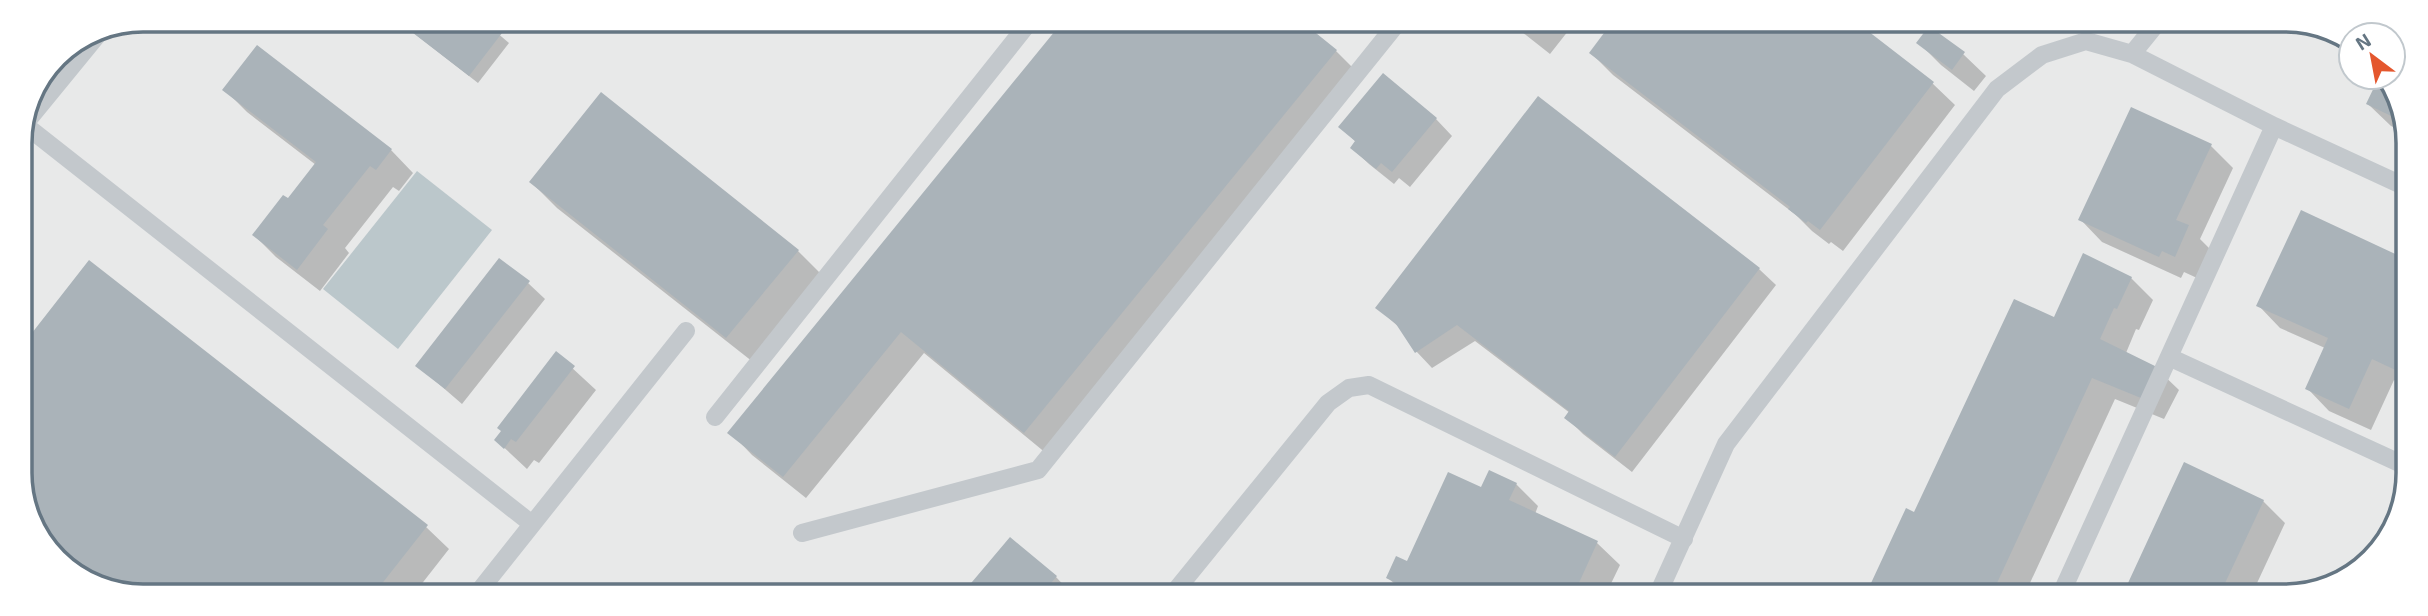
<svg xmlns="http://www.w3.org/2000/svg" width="2428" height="616" font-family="'Exo 2',sans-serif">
	<rect width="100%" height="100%" fill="#fafaf8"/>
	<!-- built -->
	<path fill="#e8e9e9" d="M142 19 2310 22 2351 44V77H2385L2406 118V498L2367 567 2294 597 118 594 56 561 22 498 19 134 56 55 95 28Z"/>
	<!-- water -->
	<path fill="#bbc7cb" d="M417 171 492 230 398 349 323 289Z"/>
	<!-- shadow -->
	<path fill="#0003" d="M411 20H482L509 43 478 83 415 34 407 26Z
		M1067 20 1298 21 1336 51 1358 73 1047 454 924 353 806 498 752 455 730 432Z
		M1508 21H1576L1550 54Z
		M1615 21H1852L1932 83 1955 105 1843 251 1831 242 1829 244 1812 231 1796 215 1613 75 1591 53Z
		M1919 43 1963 54 1986 76 1974 91 1941 65Z
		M257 47 391 150 413 173 399 191 393 187 345 248 349 253 320 291 276 257 254 235 289 201 316 165 247 112 225 90Z
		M2381 77H2385L2406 118V133L2391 126 2368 104Z
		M1436 119 1452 136 1410 187 1399 178 1394 184 1369 164 1352 148 1356 142 1341 127Z
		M2211 146 2233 168 2200 239 2210 249 2197 278 2184 272 2181 278 2102 242 2080 219Z
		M531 182 798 251 824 277 753 362 557 208Z
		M2302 212 2406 261V386L2394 380 2371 430 2329 411 2307 388 2325 348 2280 328 2258 305Z
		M89 263 426 527 449 549 413 595 118 594 56 561 22 498 21 350Z
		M1759 269 1776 285 1632 472 1583 434 1567 418 1570 413 1475 341 1432 368 1416 351 1403 331 1378 308Z
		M2131 278 2153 300 2139 330 2136 329 2126 353 2156 368 2179 390 2164 419 2115 399 2024 596H1867L1907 511 1915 515 2055 320Z
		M528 283 545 299 462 404 418 366Z
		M557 354 596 390 539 463 534 460 527 469 496 440Z
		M2185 465 2263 501 2285 523 2251 596H2124Z
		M1516 484 1538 506 1535 514 1597 543 1620 565 1605 596H1392L1397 586 1388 578 1407 563 1482 490Z
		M1010 540 1056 577 1073 595H963Z"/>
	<!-- building -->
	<path fill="#aab3b9" d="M409 20H485L502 33 469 76 404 26Z
		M1064 20 1301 21 1337 50 1024 433 901 332 783 477 727 433Z
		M1512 21H1537L1527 33Z
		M1613 21H1855L1934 82 1820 230 1808 221 1806 223 1788 209 1790 207 1589 53Z
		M1929 26 1965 52 1952 70 1916 43Z
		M257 45 392 149 376 170 370 166 323 225 328 229 297 270 252 235 283 195 288 198 316 162 222 90Z
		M1383 73 1437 118 1392 172 1381 163 1376 169 1350 148 1355 141 1338 127Z
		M2379 77H2385L2406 118V123L2366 104Z
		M601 92 799 250 726 338 529 182Z
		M1538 96 1760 268 1615 457 1564 418 1569 411 1457 325 1415 353 1396 324 1375 308Z
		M2131 107 2212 144 2176 220 2189 225 2175 257 2162 251 2159 257 2078 220Z
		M2301 210 2406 259V375L2372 359 2349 409 2305 389 2328 338 2256 306Z
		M2083 253 2132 277 2117 309 2114 308 2100 339 2157 367 2141 398 2092 378 1991 596H1865L1906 508 1914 512 2014 299 2054 317Z
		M499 258 530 281 445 389 415 366Z
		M89 260 428 525 373 595 118 594 56 561 22 498 21 347Z
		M556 351 575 366 516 442 511 439 504 449 494 440 501 431 497 428Z
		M2184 462 2264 500 2219 596H2122Z
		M1489 470 1517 483 1509 500 1598 541 1573 596H1391L1396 583 1386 578 1396 556 1407 561 1448 472 1481 487Z
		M1010 537 1057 576 1041 595H961Z"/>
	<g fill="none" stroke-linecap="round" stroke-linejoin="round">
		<!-- service -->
		<path stroke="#c3c8cc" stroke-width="18" d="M2132 54 2158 22
			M25 125 532 524
			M23 126 104 27
			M2274 126 2406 187
			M2169 357 2406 466
			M715 417 1031 20
			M802 533 1038 470 1399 21
			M476 595 686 331
			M1172 595 1328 403 1349 388 1369 385 1684 539
			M1657 596 1726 444 1997 89 2042 55 2086 41 2132 54 2274 126 2060 596"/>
	</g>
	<!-- crop -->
	<path d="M0 0H2428V616H0ZM143 32H2285A111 111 0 0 1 2396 143V473A111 111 0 0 1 2285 584H143A111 111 0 0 1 32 473V143A111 111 0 0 1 143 32Z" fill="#fff" fill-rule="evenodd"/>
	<path fill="none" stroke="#657683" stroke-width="3.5" d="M143 32H2285A111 111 0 0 1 2396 143V473A111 111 0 0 1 2285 584H143A111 111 0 0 1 32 473V143A111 111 0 0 1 143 32Z"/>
	<!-- north arrow -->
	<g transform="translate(2372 56) rotate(328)"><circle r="33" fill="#ffffff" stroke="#c1c8cd" stroke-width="2"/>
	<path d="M0-5L12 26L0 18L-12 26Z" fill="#e4572e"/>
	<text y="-10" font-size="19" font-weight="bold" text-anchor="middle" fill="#657683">N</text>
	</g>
</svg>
